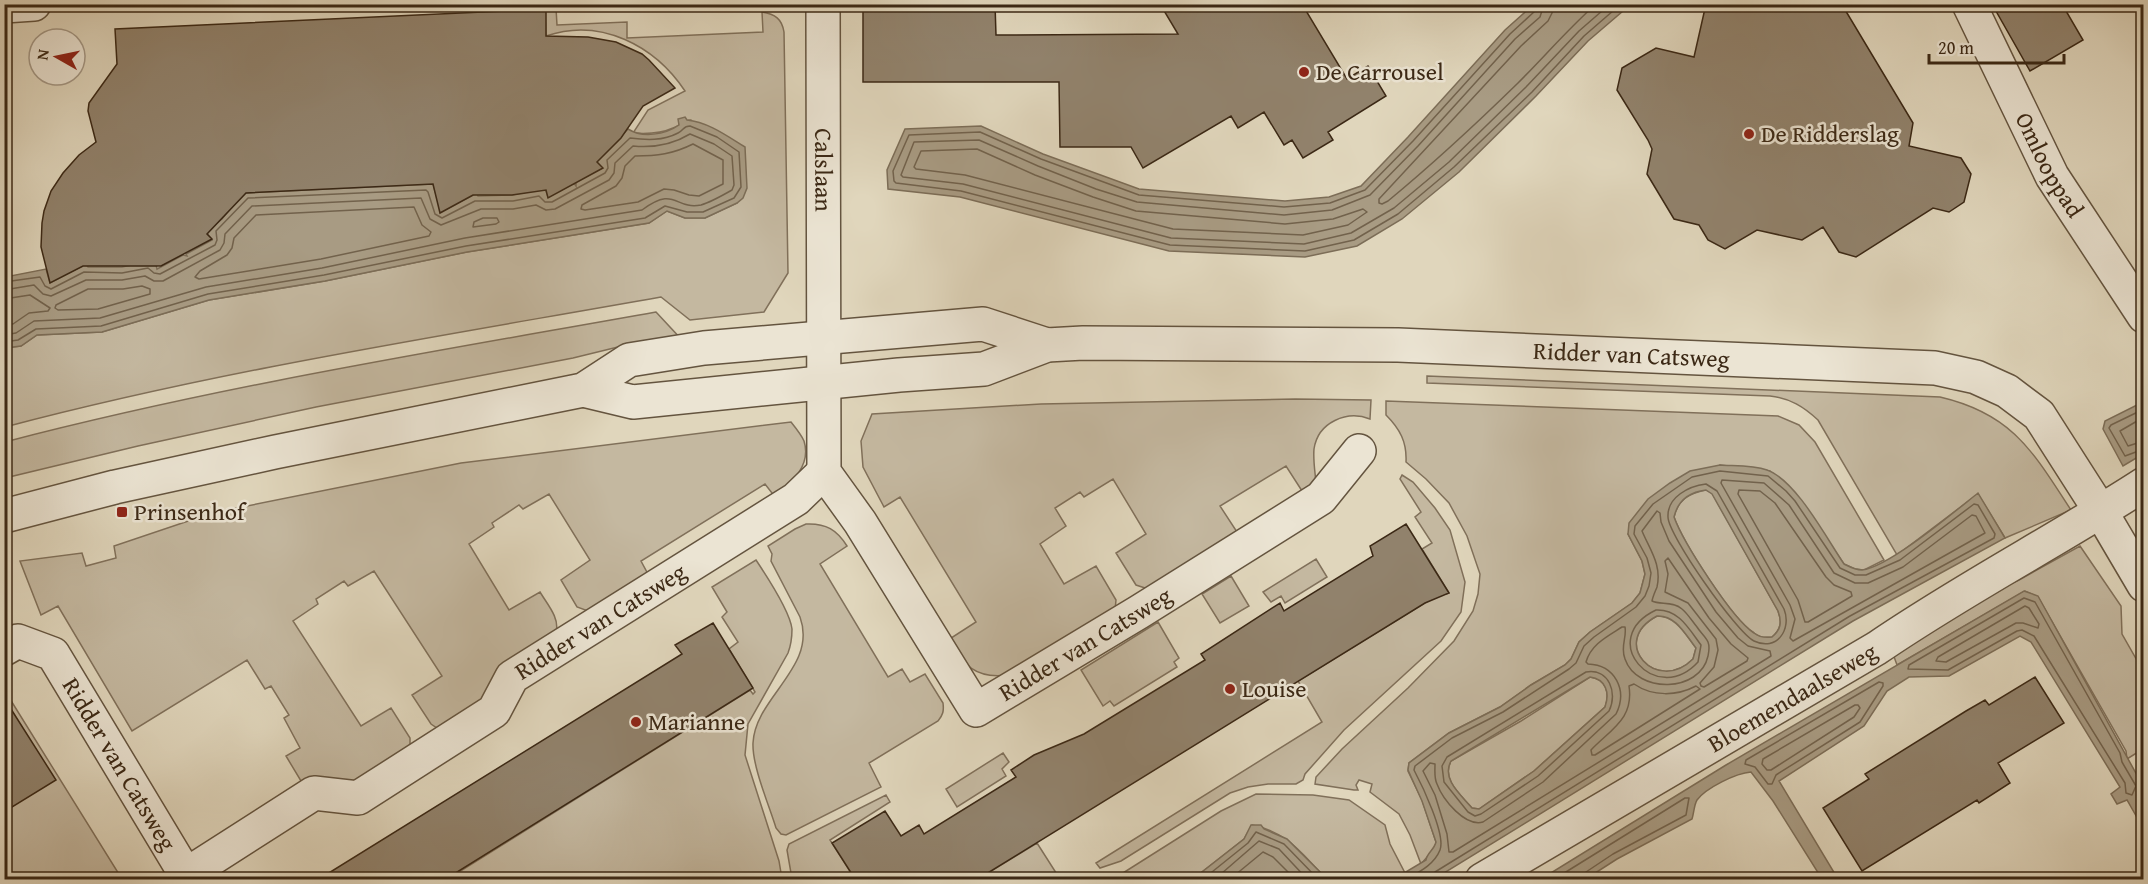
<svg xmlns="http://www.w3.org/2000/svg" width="2148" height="884" font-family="'Gentium Book Plus',serif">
	<rect width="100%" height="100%" fill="#e0d6bc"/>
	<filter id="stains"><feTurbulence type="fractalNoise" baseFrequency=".00333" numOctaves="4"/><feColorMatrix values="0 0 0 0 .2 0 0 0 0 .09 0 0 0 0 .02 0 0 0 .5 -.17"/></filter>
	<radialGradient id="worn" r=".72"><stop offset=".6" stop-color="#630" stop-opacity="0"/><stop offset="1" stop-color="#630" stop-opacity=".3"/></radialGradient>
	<!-- green -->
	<path fill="#c4b8a0" stroke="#80705a" stroke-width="1.5" d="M545 8H556L557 25 627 22V38L763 32 762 12C775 14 782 19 784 32L788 273 764 312 690 320 661 297C442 336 220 370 5 427V348L21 346 37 335 102 332 209 300 325 281 467 252 649 223 667 211 685 218H705L737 203 691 120C683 120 680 126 673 128 660 134 647 134 633 133L648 110 685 91C655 46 601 17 546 36Z
		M656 312 682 340 622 346 573 358 316 407 138 446 5 478V442C219 386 438 351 656 312Z
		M1427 376 1940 397C2013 414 2033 452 2071 510L2005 538 1978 494 1897 555 1818 420C1804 407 1790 398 1770 396L1427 383Z
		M1295 399 1371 400 1370 419C1347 410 1318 422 1314 449 1313 460 1315 471 1316 483L1304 494 1286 466 1220 506 1239 535 1148 589 1136 585 1116 553 1146 534 1113 479 1084 497 1080 492 1055 508 1066 526 1040 544 1064 584 1096 566 1116 600 1115 610 1007 675C975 679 964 665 948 640L976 622 900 497 884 507 863 467 861 441 872 414 1041 404Z
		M1386 401 1778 416 1799 425 1815 442 1884 560 1864 570 1855 569 1844 564 1828 541 1770 471 1720 465 1628 534 1642 561 1645 574 1640 593 1632 603 1590 632 1579 642 1571 659 1565 665 1531 685 1500 707 1449 733 1409 763 1408 771 1422 800 1436 842 1435 848 1421 864 1410 835 1399 814 1370 792 1372 784 1359 780 1356 785 1358 790H1354L1315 784 1316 777 1342 749 1408 688 1454 641 1473 611 1478 594 1480 574 1467 536 1449 503 1426 479 1406 462C1407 442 1400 429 1386 415Z
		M791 422C795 427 802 436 804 441 812 466 790 484 775 497L765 484 641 561 649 576 588 611 577 607 561 580 590 560 549 494 523 509 519 505 492 523 494 527 469 544 509 610 540 592C547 604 560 618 556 632L487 698 440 730 431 724 412 695 442 676 374 571 348 586 344 581 316 599 318 604 293 621 361 726 391 708 410 738V749L357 782 304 786 286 756 300 748 284 718 289 715 271 686 265 689 247 660 132 731 58 606 41 615 20 561 82 553 86 566 116 558 114 546 212 513 461 463Z
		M1402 475 1413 482 1435 508 1450 530 1465 582 1461 612 1441 641 1344 730 1305 774 1303 780 1296 784H1268L1248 787 1230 793 1121 861 1100 868 1096 863 1322 722 1298 681 1444 591 1446 594 1449 593 1422 549 1432 543 1415 517 1421 512 1400 479Z
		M1706 490 1712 493 1778 611C1782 622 1781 629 1772 637 1765 638 1759 637 1754 633 1732 619 1683 542 1674 517 1678 500 1689 493 1706 490Z
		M806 524C826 523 837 530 847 546L820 564 888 677 902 669 910 682 925 674 943 703C944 711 943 715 938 721L869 763 881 787 786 835 781 834 776 828C769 805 752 766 753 743 755 697 818 667 800 617L771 561 772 554 768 546 795 529Z
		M2080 546 2121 606 2122 634 2143 671V749L2127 759 2126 751 2038 597 2025 591 1897 665 1892 651 1991 593 2019 580Z
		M1316 559 1327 577 1285 603 1281 596 1271 602 1263 592Z
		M756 560C766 575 790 611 792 629 792 637 791 645 788 653L748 724 745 755 779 861 782 879 446 880 750 690 753 694 755 692 729 649 738 642 722 617 727 612 712 587Z
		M1231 576 1249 606 1220 623 1202 594Z
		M1657 616C1676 616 1685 634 1696 648L1693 659C1657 695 1608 642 1657 616Z
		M1158 622 1179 658 1174 662 1177 667 1114 706 1110 701 1103 706 1081 670Z
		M1590 677C1606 679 1610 693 1605 707L1534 771 1479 809 1472 808C1461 795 1441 780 1451 761L1521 721Z
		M5 691 122 879H5Z
		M1003 753 1009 762 1002 769 1006 776 957 807 946 789Z
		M1256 794 1313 795 1349 800 1385 825 1390 844 1405 873 1394 879H1330L1324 876C1300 852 1287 832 1252 825L1244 839 1193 879 1105 880 1123 873 1221 811Z
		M886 795 890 802 830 840 855 879H792L787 850 789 844Z
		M1037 843 1060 879H978Z"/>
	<!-- water -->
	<path fill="#a89b83" stroke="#7c6d57" stroke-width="1.5" fill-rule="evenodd" d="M1533 5H1630L1588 41 1536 96 1459 172 1402 219 1357 246 1305 257 1169 251 960 197 888 189 887 170 905 129 981 126 1043 154 1139 189 1285 201 1329 197 1361 186 1408 137 1505 30Z
		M685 117 687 120C708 122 727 136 745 147L747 188 743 198 737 203 705 218H685L667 211 649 223 467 252 325 281 209 300 102 332 37 335 21 346 5 348V277L46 269 50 283 86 264 88 267H122L155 260 157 269 183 255 187 256 186 254 212 240 206 232 222 219 243 193 433 184 441 212 477 193 478 196 512 195 545 188 548 197 574 183 576 186V182L602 168 596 161 628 129C642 138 665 135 679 125L678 119Z
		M2143 402V454L2123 466 2103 429 2105 421Z
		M1720 465C1735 466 1753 465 1767 470 1796 480 1827 539 1844 564 1850 567 1855 570 1862 570 1889 567 1954 512 1978 493L2005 538 1853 621 1436 878 1433 877 1428 879H1394L1426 860C1427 853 1434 850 1436 842L1422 801 1408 770 1409 763 1449 733 1500 707 1531 685 1565 665 1571 659 1579 642 1590 632 1632 603 1640 593 1645 574 1642 561 1628 534 1629 523 1648 499 1670 483 1690 471ZM1706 490 1712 494 1778 611C1782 622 1781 630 1772 637 1765 638 1759 637 1754 633 1732 619 1683 542 1674 517 1678 500 1689 492 1706 490ZM1657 616C1676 615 1685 634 1696 648L1693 659C1657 695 1608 642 1657 616ZM1590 677C1606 679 1610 693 1605 707L1534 771 1479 809 1472 808C1461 795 1441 779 1451 761Z
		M2024 591 2038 596 2143 786V791L2139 793 2143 801V828L2127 800 2117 804 2111 794 2120 787 2031 642 2020 636 1949 676 1909 677 1887 691 1864 726 1779 781 1838 879H1822L1773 801 1751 772C1736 773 1706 788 1697 800 1694 805 1694 813 1692 819L1617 859 1586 879H1541L1726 765Z
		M1251 825H1261L1264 829 1287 839 1324 876 1330 879H1193L1244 839Z"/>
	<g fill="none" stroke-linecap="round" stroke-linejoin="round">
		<!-- shore -->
		<path stroke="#72624c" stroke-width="1.5" d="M1537 4 1535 11 1510 34 1413 141 1365 190 1330 203 1284 207 1139 195 1041 159 980 132 909 135 893 171 894 181 896 183 961 191 1170 245 1305 251 1354 240 1398 214 1454 167 1532 92 1584 36 1621 4
			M1544 4 1540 17 1515 39 1418 146 1370 195 1332 210 1284 215 1137 202 1096 189 1038 166 979 140 914 142 901 175 903 177 963 184 1171 238 1304 244 1351 233 1394 208 1449 162 1526 87 1579 31 1610 4
			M1553 4 1552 13 1548 21 1521 46 1379 199V203L1382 204 1388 201C1434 163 1476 124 1518 83 1544 57 1568 29 1596 4
			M693 144 723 160V184L699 196 689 195 674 190 664 189 638 202 585 210 581 209 582 205 616 186 622 178 625 166 635 156C657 156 673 154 693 144Z
			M977 149 1035 175 1093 197 1136 211 1285 224 1333 219 1363 209 1367 212 1348 225 1303 235 1173 229 965 175 916 169 914 167 921 151Z
			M414 207 422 225 431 232 429 236 321 259 199 279 195 277 200 271 227 255 232 248 234 238 256 215Z
			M483 218H497L499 222 496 224 473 227 474 222Z
			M4 282 40 277 45 286 51 289 84 272 122 273 148 268 154 273 160 274 215 245 217 240 216 231 248 198 426 190 428 192 435 214 442 218 475 201H513L539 196 545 202H552L605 173 608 168 607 160 630 138C646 140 663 141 678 133 684 130 683 126 690 126L717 137 739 152 741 187 734 198 703 212H687L665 206 645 218 466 246 324 275 208 294 101 326 36 329 18 340 4 342
			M142 286 150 289V294L98 309 58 310 55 308 56 305 88 289H123Z
			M4 290 34 285 43 294 51 296 86 280H122L145 276 154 281H163L220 250 224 243 225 234 252 206 421 198 430 219 441 225 481 209H513L536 205 546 210 555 209 609 180 614 173 615 163 633 146C654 148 672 145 690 134L714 144 732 156 734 185 732 190C725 194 708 203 701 205 674 210 676 185 642 210L465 238 322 268 206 287 100 318 34 321 16 333 4 335
			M4 299 30 295 50 308 48 311 29 313 13 324 4 325
			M2144 409 2111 425 2109 428 2125 456 2144 449
			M2144 417 2120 431 2128 446 2144 441
			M1722 480 1764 483 1789 505 1834 573 1855 583H1868L1903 567 1972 515 1976 516 1985 533 1793 641 1790 638 1795 619 1790 605 1721 483Z
			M1706 484 1717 491 1784 609C1792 629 1777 652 1754 641 1737 633 1668 535 1668 517 1667 497 1689 486 1706 484Z
			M1739 490 1760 491 1775 503 1826 577 1834 585 1851 592 1852 596 1808 622H1805L1798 600 1738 494Z
			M1657 511 1660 513 1661 522 1669 541 1716 612 1738 638 1748 646 1770 651 1771 656 1453 852H1449L1447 834 1435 795 1423 771 1430 763 1435 764C1435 771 1434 778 1437 784 1443 800 1465 827 1483 822L1543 782 1616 714C1628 690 1615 665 1588 664L1586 662C1591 644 1608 636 1622 627H1625C1627 638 1620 647 1625 659 1637 694 1700 693 1708 656 1709 651 1710 647 1708 642 1706 637 1700 632 1697 627 1692 621 1688 614 1682 609 1673 601 1660 605 1652 601 1653 596 1655 592 1657 587 1662 565 1650 550 1642 531Z
			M1668 558 1709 618 1731 644 1748 658 1747 661 1704 687 1701 686 1700 683 1714 667 1718 650 1716 639 1688 603 1665 592 1668 574 1665 561Z
			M2024 598 2035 602 2120 753 2122 762 2136 786 2132 795 2126 793 2125 783 2034 636 2022 630 2017 631 1948 670 1908 669 1909 665Z
			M2025 606 2029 608 2039 624 2038 628 2023 623H2016L1946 662 1936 661 1938 657Z
			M1656 610C1679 609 1689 629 1701 645L1698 662C1656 708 1595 639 1656 610Z
			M1586 672C1609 668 1618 693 1609 711L1538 776 1481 814 1475 816 1468 812 1444 782 1442 766 1447 757Z
			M1879 682 1883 683V686L1860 722 1776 775 1772 784H1768L1755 767 1745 764 1746 760Z
			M1634 684C1653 697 1677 696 1696 686L1700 689 1595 755H1592L1591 750C1611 729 1634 719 1629 686Z
			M1855 705H1858L1860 708 1854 717 1771 770H1767L1762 764 1763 759Z
			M1202 880 1248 843 1256 832 1284 844 1319 880
			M1214 880 1259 841 1279 849 1308 880
			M1229 880 1263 852 1273 857 1296 880
			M1405 880C1419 872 1434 865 1440 850 1446 835 1422 785 1414 770L1415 766 1452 738 1503 712 1569 669 1576 663 1584 646 1594 637 1636 607 1645 596 1649 586 1651 573 1647 558 1634 534 1635 526 1653 504 1692 477 1720 471 1768 476 1786 491 1795 501 1840 568 1855 575H1866L1900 560 1974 504 1978 505 1995 534 1994 538 1850 616 1435 872 1432 880
			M1553 880 1685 798H1689L1686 815 1613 854 1586 872 1584 880"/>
	</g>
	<!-- building -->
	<path fill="#91826c" stroke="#3b2815" stroke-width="1.5" d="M863 4H995L996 35 1178 34 1160 4H1302L1347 79 1368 66 1386 96 1328 132 1333 140 1303 158 1292 140 1284 145 1264 112 1238 128 1231 116 1143 168 1131 147H1060L1059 82H863Z
		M1706 4H1827L1844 8 1913 123 1909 146 1961 158 1971 174 1964 202 1949 212 1933 208 1856 257 1839 252 1823 227 1802 240 1757 230 1725 249 1708 240 1699 225 1674 219 1647 174 1652 149 1648 140 1617 90 1622 68 1656 48 1694 57Z
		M1992 4H2062L2083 40 2030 71Z
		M546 9V36L588 37 616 42 642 54 649 60 675 88 643 106 621 138 597 162 603 168 548 198 546 190 512 195H473L440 213 433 184 246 193 207 234 212 239 161 266H83L50 283 41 247 42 223 44 211 51 191 63 173 79 155 96 142 88 111 89 103 117 64 115 29Z
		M1406 524 1449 593 1425 603 978 879H855L832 843 885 811 901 836 919 825 924 834 1016 777 1011 770 1034 755 1084 734 1205 660 1201 654 1280 603 1284 611 1373 556 1370 546Z
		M713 623 753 688 446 879H319L682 654 675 645Z
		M2035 677 2064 723 1998 763 2010 783 1979 803 1977 800 1862 871 1823 808 1869 779 1865 774 1966 711 1985 700 1989 705Z
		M4 698 56 780 4 812Z"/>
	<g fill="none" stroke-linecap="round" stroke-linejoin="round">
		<defs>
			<g id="street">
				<path id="s1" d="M823 4 824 472 860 522 976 710 1139 612 1321 498 1359 451"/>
				<path id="s2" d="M1969 4 2052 176 2144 316"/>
				<path d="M4 6 34 4"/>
				<path id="s3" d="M583 390 633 402 899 375 984 369 1047 345 1083 343 1398 345 1935 368 1976 377 2007 391 2039 415 2101 512 2144 585"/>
				<path d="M4 516 115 487 275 452 583 390 629 360 704 348 983 324 1047 345"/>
				<path id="s4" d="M4 649 18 641 53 654 186 875 314 793 358 798 494 711 512 677 796 499 824 472"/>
				<path id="s5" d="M1482 880 1877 648C1963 589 2056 541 2144 484"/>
			</g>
		</defs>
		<!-- street casing -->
		<use href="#street" stroke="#64543f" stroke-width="36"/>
		<!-- street -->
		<use href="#street" stroke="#ebe4d3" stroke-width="33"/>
	</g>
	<!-- markers -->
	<g fill="#8f2418" stroke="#ebe4d3" stroke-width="2">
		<circle cx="1304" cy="72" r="6"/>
		<circle cx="1749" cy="134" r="6"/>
		<rect x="116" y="506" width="12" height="12" rx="3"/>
		<circle cx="1230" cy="689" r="6"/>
		<circle cx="636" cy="722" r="6"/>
	</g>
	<g text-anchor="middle" stroke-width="5" stroke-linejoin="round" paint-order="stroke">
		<!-- poi labels -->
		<g font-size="24" fill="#3b2815" stroke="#ebe4d3" text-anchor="start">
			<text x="1316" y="80">De Carrousel</text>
			<text x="1761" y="142">De Ridderslag</text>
			<text x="134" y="520">Prinsenhof</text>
			<text x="1242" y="697">Louise</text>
			<text x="648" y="730">Marianne</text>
		</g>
		<!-- street labels -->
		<g font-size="24" fill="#3b2815" stroke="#ebe4d3">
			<text dy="8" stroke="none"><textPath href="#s2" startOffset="180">Omlooppad</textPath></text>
			<text dy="8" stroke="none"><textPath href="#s1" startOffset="166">Calslaan</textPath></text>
			<text dy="8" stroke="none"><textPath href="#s3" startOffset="1056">Ridder van Catsweg</textPath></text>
			<text dy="8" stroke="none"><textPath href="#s4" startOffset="812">Ridder van Catsweg</textPath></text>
			<text dy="8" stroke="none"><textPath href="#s1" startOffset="878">Ridder van Catsweg</textPath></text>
			<text dy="8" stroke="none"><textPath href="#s5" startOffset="360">Bloemendaalseweg</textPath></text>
			<text dy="8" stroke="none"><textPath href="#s4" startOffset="182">Ridder van Catsweg</textPath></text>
		</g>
	</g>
	<!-- margin -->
	<rect width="2148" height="884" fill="none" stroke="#e0d6bc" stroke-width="24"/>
	<rect x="6" y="6" width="2136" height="872" fill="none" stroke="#3b2815" stroke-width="3"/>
	<rect x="12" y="12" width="2124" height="860" fill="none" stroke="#3b2815" stroke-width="1.5"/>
	<!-- north arrow -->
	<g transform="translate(57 57) rotate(279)"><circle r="28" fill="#ebe4d3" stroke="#a59987" stroke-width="1.5"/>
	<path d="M0-4.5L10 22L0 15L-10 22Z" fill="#8f2418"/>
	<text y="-9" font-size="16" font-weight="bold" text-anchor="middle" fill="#3b2815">N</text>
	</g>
	<!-- scale -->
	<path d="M1929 54v9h135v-9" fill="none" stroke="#3b2815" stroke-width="3"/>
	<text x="1938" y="54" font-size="18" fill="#3b2815" stroke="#ebe4d3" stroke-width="4.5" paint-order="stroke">20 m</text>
	<rect width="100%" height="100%" filter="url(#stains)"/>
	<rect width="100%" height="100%" fill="url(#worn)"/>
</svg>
